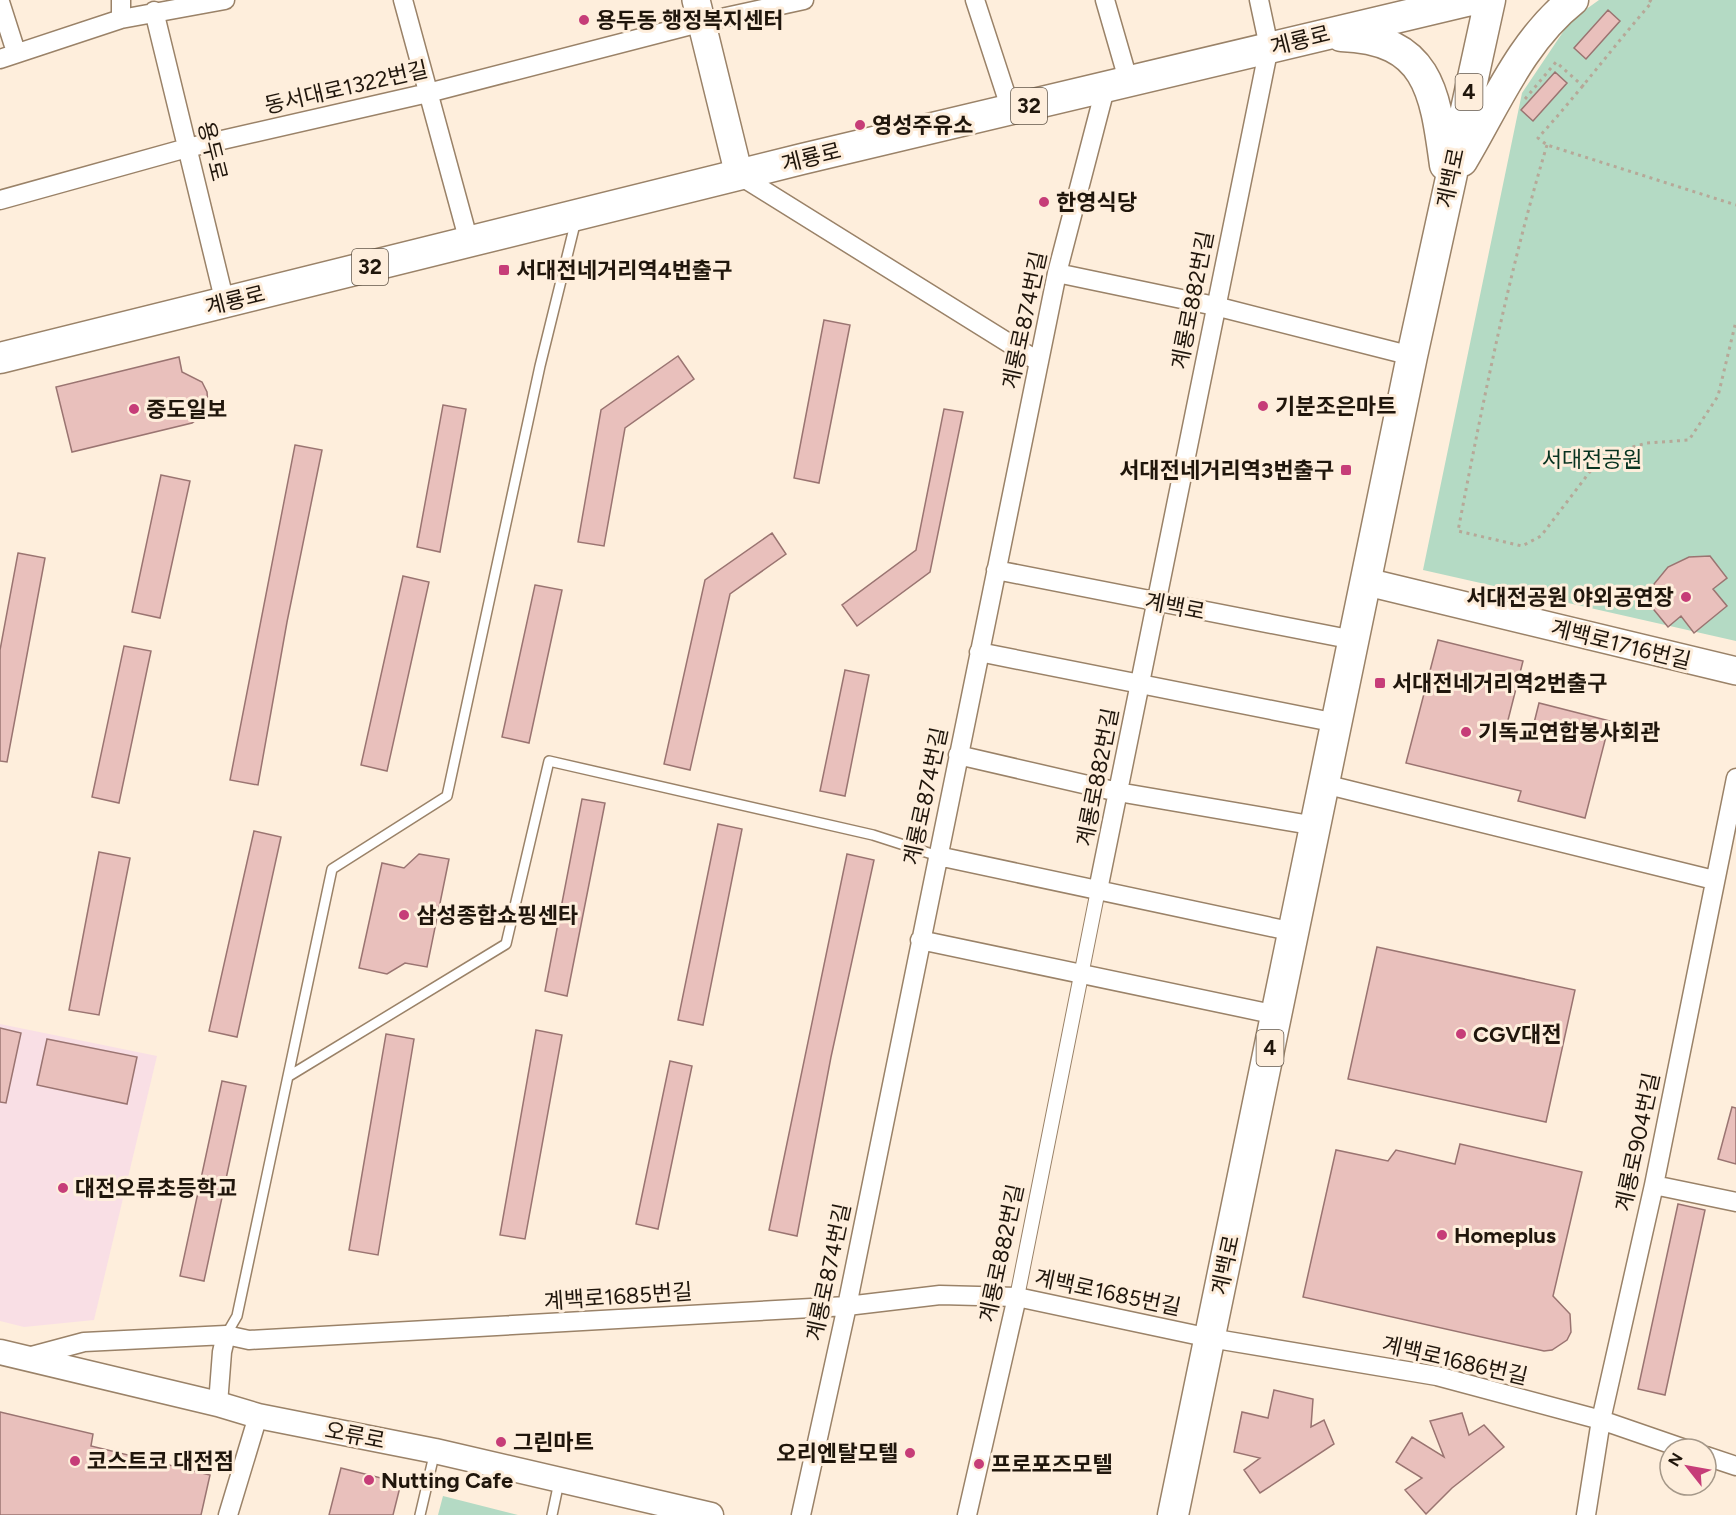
<svg xmlns="http://www.w3.org/2000/svg" width="1736" height="1515" font-family="Figtree,'Noto Sans KR',sans-serif">
	<rect width="100%" height="100%" fill="#feeedc"/>
	<!-- education -->
	<path fill="#f9dfe5" d="M0 1024 157 1056 94 1320 24 1327 0 1321Z"/>
	<!-- green -->
	<path fill="#b4dac4" d="M1599 0H1736V641L1423 570 1522 93 1571 20Z
		M443 1496 518 1515H438Z"/>
	<!-- building -->
	<path fill="#e9c0bc" stroke="#9a7471" stroke-width="1.5" d="M1608 10 1620 21 1586 59 1574 48Z
		M1555 72 1567 83 1533 121 1521 110Z
		M824 320 850 325 819 483 794 478Z
		M678 356 694 379 625 428 604 546 578 542 601 410Z
		M179 357 182 372 202 382 207 392 208 404 203 415 192 423 72 452 56 387Z
		M443 405 466 409 440 552 417 547Z
		M944 409 963 412 930 572 857 626 842 605 916 550Z
		M295 445 322 450 287 622 258 785 230 780Z
		M161 475 190 481 160 618 132 612Z
		M772 533 786 554 730 594 690 770 664 764 705 580Z
		M18 553 45 558 7 762 0 761V650Z
		M1710 556 1727 578 1713 589 1727 606 1694 633 1681 616 1668 627 1650 605 1654 584 1668 567 1689 557Z
		M403 576 429 582 387 771 361 765Z
		M535 585 562 590 529 743 502 737Z
		M1438 640 1523 661 1506 728 1531 735 1539 703 1610 721 1585 818 1518 801 1521 791 1406 763Z
		M124 646 151 651 119 803 92 797Z
		M845 670 869 675 845 796 820 791Z
		M582 799 605 803 567 996 545 991Z
		M718 824 742 829 703 1025 678 1020Z
		M254 831 281 837 237 1037 209 1031Z
		M99 852 130 858 99 1015 69 1010Z
		M419 854 449 859 427 967 405 963 387 974 359 968 382 863 404 868Z
		M847 854 874 860 831 1057 797 1236 769 1230Z
		M1377 947 1575 990 1546 1122 1348 1079Z
		M0 1028 21 1033 6 1103 0 1102Z
		M536 1030 562 1035 525 1239 500 1235Z
		M386 1034 414 1039 378 1255 349 1250Z
		M47 1039 137 1057 127 1104 37 1085Z
		M670 1061 692 1066 658 1229 636 1224Z
		M222 1081 246 1086 204 1281 180 1276Z
		M1732 1107 1736 1108V1164L1718 1159Z
		M1460 1144 1582 1172 1553 1296 1570 1314 1571 1332 1567 1340 1552 1350 1544 1351 1303 1297 1336 1150 1388 1161 1396 1150 1455 1164Z
		M1678 1204 1705 1210 1665 1395 1638 1389Z
		M1274 1390 1313 1399 1311 1427 1324 1420 1334 1444 1260 1493 1244 1470 1260 1458 1234 1452 1242 1412 1268 1418Z
		M0 1412 93 1434 91 1446 210 1475 201 1515H0Z
		M1462 1413 1469 1435 1484 1425 1504 1447 1452 1488 1426 1514 1405 1490 1422 1478 1396 1462 1412 1437 1444 1457 1430 1421Z
		M341 1468 401 1483 393 1515H329Z"/>
	<g fill="none" stroke-linecap="round" stroke-linejoin="round">
		<defs>
			<path id="service" d="M289 1076 506 944 549 761 873 835 938 856
				M226 1335 237 1316 332 869 447 796 540 366 576 220
				M420 1515 435 1451
				M552 1515 559 1482"/>
			<path id="pedestrian" d="M1017 1297 1098 890"/>
			<path id="minor" d="M121 0V19
				M403 0 469 242
				M975 0 1011 110
				M1105 0 1129 83
				M0 2 16 52
				M154 11 225 303
				M0 59 121 19 225 0
				M739 175 1039 362
				M0 200 187 148 428 93 703 22 804 0
				M1057 273 1215 306 1412 356
				M996 570 1354 640
				M979 652 1337 723
				M958 755 1118 792 1316 826
				M1324 784 1714 880
				M938 856 1294 932
				M1098 890 1269 47 1259 0
				M920 940 1277 1015
				M1654 1185 1736 1202
				M28 1357 84 1342 226 1335 249 1340 847 1306 940 1295 1017 1297 1210 1338 1437 1376 1601 1420 1685 1449
				M218 1404 222 1352 226 1335
				M1706 1456 1736 1466
				M228 1515 258 1416
				M801 1515 847 1306 1057 273 1105 89
				M967 1515 1017 1297
				M1586 1515 1601 1420 1654 1185 1736 778"/>
			<path id="tertiary" d="M0 1352 218 1404 258 1416 435 1451 711 1515"/>
			<path id="secondary" d="M696 0 739 175
				M1367 582 1736 671"/>
			<path id="primary" d="M1341 36C1429 39 1435 92 1445 165
				M1462 161C1495 106 1521 41 1573 0
				M0 358 802 159 1471 0
				M1173 1515 1412 356 1490 0"/>
		</defs>
		<!-- service casing -->
		<use href="#service" stroke="#9a8268" stroke-width="12"/>
		<!-- pedestrian casing -->
		<use href="#pedestrian" stroke="#9a8268" stroke-width="16"/>
		<!-- minor casing -->
		<use href="#minor" stroke="#9a8268" stroke-width="21"/>
		<!-- tertiary casing -->
		<use href="#tertiary" stroke="#9a8268" stroke-width="27"/>
		<!-- secondary casing -->
		<use href="#secondary" stroke="#9a8268" stroke-width="30"/>
		<!-- primary casing -->
		<use href="#primary" stroke="#9a8268" stroke-width="33"/>
		<!-- path -->
		<path stroke="#b6a898" stroke-width="3" stroke-dasharray="3 4.5" stroke-linecap="butt" d="M1649 0 1652 2C1613 47 1578 94 1538 138L1547 145 1736 205
			M1525 99 1556 62 1584 87
			M1547 145C1509 271 1483 401 1458 531L1522 546 1541 536 1595 465 1614 452 1647 443 1689 440 1718 396 1736 321"/>
		<!-- service -->
		<use href="#service" stroke="#fff" stroke-width="9"/>
		<!-- pedestrian -->
		<use href="#pedestrian" stroke="#fff" stroke-width="14"/>
		<!-- minor -->
		<use href="#minor" stroke="#fff" stroke-width="18"/>
		<!-- tertiary -->
		<use href="#tertiary" stroke="#fff" stroke-width="24"/>
		<!-- secondary -->
		<use href="#secondary" stroke="#fff" stroke-width="27"/>
		<!-- primary -->
		<use href="#primary" stroke="#fff" stroke-width="30"/>
	</g>
	<!-- markers -->
	<g fill="#c63d78" stroke="#feeedc" stroke-width="2">
		<circle cx="584" cy="20" r="6"/>
		<circle cx="860" cy="125" r="6"/>
		<circle cx="1044" cy="202" r="6"/>
		<rect x="498" y="264" width="12" height="12" rx="3"/>
		<circle cx="1263" cy="406" r="6"/>
		<circle cx="134" cy="409" r="6"/>
		<rect x="1340" y="464" width="12" height="12" rx="3"/>
		<circle cx="1686" cy="597" r="6"/>
		<rect x="1374" y="677" width="12" height="12" rx="3"/>
		<circle cx="1466" cy="732" r="6"/>
		<circle cx="404" cy="915" r="6"/>
		<circle cx="1461" cy="1034" r="6"/>
		<circle cx="63" cy="1188" r="6"/>
		<circle cx="1442" cy="1235" r="6"/>
		<circle cx="501" cy="1442" r="6"/>
		<circle cx="910" cy="1453" r="6"/>
		<circle cx="75" cy="1461" r="6"/>
		<circle cx="979" cy="1464" r="6"/>
		<circle cx="369" cy="1480" r="6"/>
	</g>
	<g text-anchor="middle" stroke-width="6" stroke-linejoin="round" paint-order="stroke">
		<!-- shield labels -->
		<g fill="#feeedc" stroke="#63574a" stroke-width="1.5">
			<rect x="1455.5" y="74" width="27" height="36" rx="4.5"/>
			<rect x="1011" y="88" width="36" height="36" rx="4.5"/>
			<rect x="352" y="249" width="36" height="36" rx="4.5"/>
			<rect x="1256.5" y="1030" width="27" height="36" rx="4.5"/>
		</g>
		<g font-size="21" font-weight="bold" fill="#20160c">
			<text x="1469" y="99">4</text>
			<text x="1029" y="113">32</text>
			<text x="370" y="274">32</text>
			<text x="1270" y="1055">4</text>
		</g>
		<!-- poi labels -->
		<g font-size="22" font-weight="bold" fill="#20160c" stroke="#feeedc" text-anchor="start">
			<text x="596" y="28">용두동 행정복지센터</text>
			<text x="872" y="133">영성주유소</text>
			<text x="1056" y="210">한영식당</text>
			<text x="516" y="278">서대전네거리역4번출구</text>
			<text x="1275" y="414">기분조은마트</text>
			<text x="146" y="417">중도일보</text>
			<text x="1334" y="478" text-anchor="end">서대전네거리역3번출구</text>
			<text x="1674" y="605" text-anchor="end">서대전공원 야외공연장</text>
			<text x="1392" y="691">서대전네거리역2번출구</text>
			<text x="1478" y="740">기독교연합봉사회관</text>
			<text x="416" y="923">삼성종합쇼핑센타</text>
			<text x="1473" y="1042">CGV대전</text>
			<text x="75" y="1196">대전오류초등학교</text>
			<text x="1454" y="1243">Homeplus</text>
			<text x="513" y="1450">그린마트</text>
			<text x="898" y="1461" text-anchor="end">오리엔탈모텔</text>
			<text x="87" y="1469">코스트코 대전점</text>
			<text x="991" y="1472">프로포즈모텔</text>
			<text x="381" y="1488">Nutting Cafe</text>
		</g>
		<!-- street labels -->
		<g font-size="22" fill="#20160c" stroke="#feeedc">
			<text transform="translate(1300 40) rotate(-14)" y="8">계룡로</text>
			<text transform="translate(346 87) rotate(-13)" y="8">동서대로1322번길</text>
			<text transform="translate(213 151) rotate(76)" y="8">용두로</text>
			<text transform="translate(811 157) rotate(-14)" y="8">계룡로</text>
			<text transform="translate(1450 178) rotate(-78)" y="8">계백로</text>
			<text transform="translate(235 300) rotate(-14)" y="8">계룡로</text>
			<text transform="translate(1192 300) rotate(-79)" y="8">계룡로882번길</text>
			<text transform="translate(1024 320) rotate(-78)" y="8">계룡로874번길</text>
			<text transform="translate(1175 606) rotate(11)" y="8">계백로</text>
			<text transform="translate(1621 644) rotate(14)" y="8">계백로1716번길</text>
			<text transform="translate(1097 777) rotate(-79)" y="8">계룡로882번길</text>
			<text transform="translate(925 796) rotate(-78)" y="8">계룡로874번길</text>
			<text transform="translate(1637 1142) rotate(-78)" y="8">계룡로904번길</text>
			<text transform="translate(1001 1253) rotate(-78)" y="8">계룡로882번길</text>
			<text transform="translate(1225 1265) rotate(-78)" y="8">계백로</text>
			<text transform="translate(828 1272) rotate(-78)" y="8">계룡로874번길</text>
			<text transform="translate(1108 1292) rotate(12)" y="8">계백로1685번길</text>
			<text transform="translate(618 1296) rotate(-4)" y="8">계백로1685번길</text>
			<text transform="translate(1455 1360) rotate(13)" y="8">계백로1686번길</text>
			<text transform="translate(355 1435) rotate(11)" y="8">오류로</text>
		</g>
		<!-- park labels -->
		<g font-size="22" fill="#073320" stroke="#feeedc">
			<text x="1592" y="467">서대전공원</text>
		</g>
	</g>
	<!-- north arrow -->
	<g transform="translate(1688 1467) rotate(301)"><circle r="28" fill="#feeedc" stroke="#a59889" stroke-width="1.5"/>
	<path d="M0-4.5L10 22L0 15L-10 22Z" fill="#c63d78"/>
	<text y="-9" font-size="16" font-weight="bold" text-anchor="middle" fill="#20160c">N</text>
	</g>
</svg>
